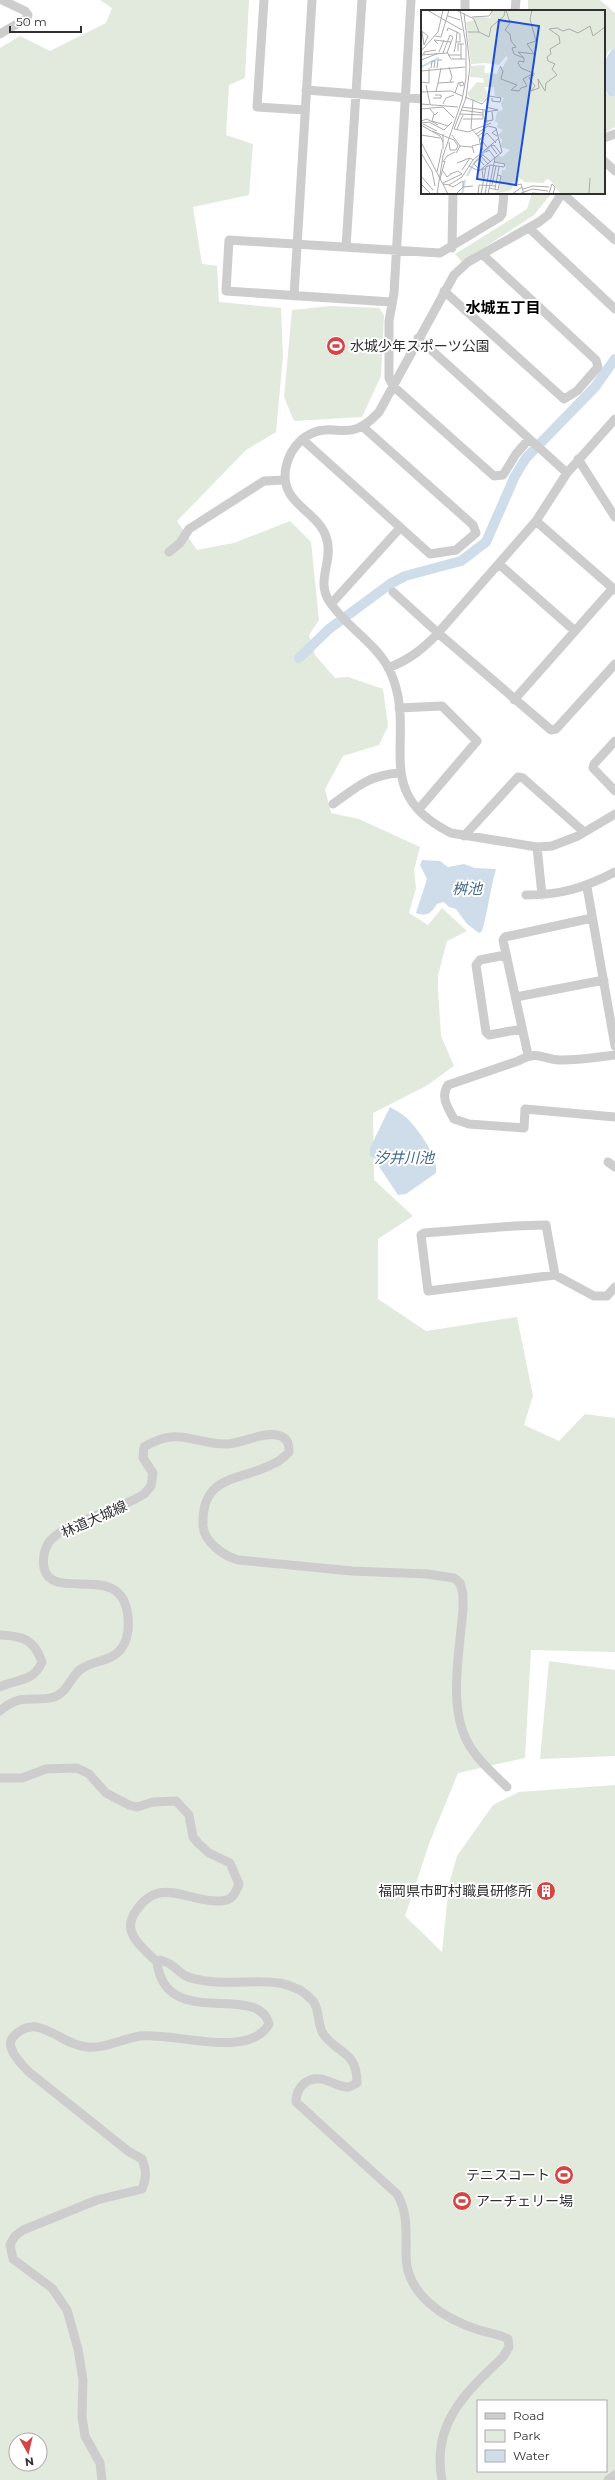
<svg xmlns="http://www.w3.org/2000/svg" width="615" height="2480" font-family="Montserrat,'Noto Sans JP',sans-serif">
	<rect width="100%" height="100%" fill="#fff"/>
	<!-- green -->
	<path fill="#e2e9dd" fill-rule="evenodd" d="M100 0H249L245 78 229 85 226 135 253 144 249 195 193 207 202 264 217 266 219 302 281 308 283 356 276 432 246 450 177 521 197 550 234 543 290 521 311 542 319 620 309 635 315 655 335 678 348 677 383 689 388 726 379 745 343 756 325 789 331 813 359 819 420 847 414 870 416 888 409 913 428 925 442 908 467 931 447 941 438 975V990L441 1036 454 1066 426 1086 373 1113 374 1180 413 1216 378 1239V1299L426 1331 517 1317 533 1396 524 1425 559 1441 585 1414 615 1418V1652L531 1650 525 1758 458 1773 429 1844 405 1916 442 1952 449 1884 457 1856 493 1805 519 1792 615 1785V2480H0V48L20 36 50 51 106 23 112 8ZM478 2401H606V2471H478ZM16 2440H40V2464H16Z
		M528 0H600L615 13V47L608 52 604 62V11H528Z
		M604 79 605 91 610 97 615 96V127L604 133Z
		M532 193H552L534 215 462 262 455 254 527 209Z
		M330 306 379 308 384 315 381 376 362 417 294 421 284 397 292 310Z
		M549 1661 615 1670V1756L540 1759Z"/>
	<!-- water -->
	<path fill="#cedde9" d="M615 47V96L610 97C599 84 601 57 615 47Z
		M422 860 440 861 448 867 464 864 475 868 496 869C490 890 488 910 482 931L479 933 467 924 456 909 449 907 444 902 437 904C431 913 428 917 416 913L427 879 420 865Z
		M390 1107C395 1110 403 1114 408 1119 419 1131 438 1156 436 1173L406 1194 398 1195 378 1165V1160L370 1156V1148Z"/>
	<g fill="none" stroke-linecap="round" stroke-linejoin="round">
		<!-- canal -->
		<path stroke="#cedde9" stroke-width="10" d="M299 658 329 629 390 584 405 576 461 561 486 542 515 476 526 458 595 387 615 359"/>
		<!-- minor -->
		<path stroke="#cdcdcd" stroke-width="9" d="M264 0 257 107 305 110
			M411 0 394 293 389 321V378L393 386 494 476 503 475 516 454 529 439
			M465 11V0
			M515 11 516 0
			M0 34 27 18 28 15 25 11 2 0
			M306 90 422 99
			M604 138 615 134
			M604 161 615 171
			M562 193 548 215 539 222 468 262 454 275 379 412C373 418 367 425 358 428 347 433 336 429 325 430 305 431 290 448 286 467 278 505 320 510 327 540 333 562 316 580 329 601 345 626 375 642 389 669 421 734 366 791 451 833L537 847 552 846 578 836 615 814
			M562 193 615 240
			M529 228 615 309
			M346 247 362 0
			M452 248 453 193
			M444 291 564 399 577 391 598 367 596 360 482 254
			M294 296 312 0
			M391 302 226 291 229 240 440 253 500 217 502 214 504 193
			M418 338 567 473
			M302 439 430 554 456 550 476 533 473 525 362 426
			M578 459 615 517
			M536 521 615 590
			M169 552 180 543 189 529 264 481 285 480
			M499 564 575 631
			M393 592 438 633 551 730 556 729 615 664
			M331 604 400 528
			M388 668C409 660 423 649 438 633L536 521 567 473 615 419
			M514 700 613 588
			M399 708 442 706 477 741 419 809
			M615 741 594 764 593 768 615 791
			M333 804C357 787 369 775 399 773
			M464 836 518 777 523 778 584 832
			M537 847 542 895
			M587 887 615 1046
			M526 895C561 895 584 888 615 872
			M507 958 500 956 480 960 476 965 486 1032 489 1035 522 1029
			M516 997 604 980
			M528 1055 503 940 505 937 592 918
			M615 1055C597 1057 580 1060 562 1060 542 1060 539 1049 518 1061L448 1085C440 1097 448 1108 454 1119L469 1124 524 1128 525 1109 615 1117
			M608 1162 615 1167
			M555 1275 546 1225 514 1226 424 1233 421 1235 428 1291 555 1275 594 1296H607L615 1287
			M0 1635C23 1636 34 1639 42 1662 33 1683 18 1678 0 1687
			M0 1711C21 1692 34 1703 54 1697 68 1692 70 1677 81 1669 93 1660 111 1662 121 1649 128 1640 129 1629 128 1618 124 1558 52 1604 44 1568 42 1557 45 1544 54 1537 77 1518 118 1511 144 1494L151 1486 153 1473 143 1458 144 1447C180 1425 193 1445 228 1444 243 1443 262 1432 277 1435 287 1437 289 1443 289 1452 285 1456 280 1461 275 1463 240 1482 201 1473 203 1526 204 1542 224 1556 238 1560L352 1571 427 1574 454 1578 460 1583 463 1594V1609C460 1648 448 1706 467 1741 476 1759 493 1773 507 1787
			M0 1778H22L46 1769 77 1768 89 1774 106 1793 129 1805 137 1807 153 1802 176 1801 189 1815 193 1837 198 1843 209 1853 230 1863 239 1884C235 1894 232 1901 220 1901 187 1903 159 1873 134 1914 122 1934 144 1949 157 1962
			M102 2480 100 2463 85 2436 82 2417 83 2380 78 2349 67 2310 52 2288 13 2259 10 2245 15 2236 23 2230 97 2200 142 2189C147 2177 146 2170 142 2159L128 2151 29 2072C22 2065 4 2047 13 2037 38 2010 59 2045 87 2047 104 2049 122 2039 140 2036 175 2032 249 2060 269 2024 258 1981 165 2032 157 1962L160 1960C176 1964 176 1972 188 1977 193 1979 200 1980 206 1981 241 1987 286 1970 313 2001 320 2010 317 2026 324 2035 339 2055 357 2051 357 2083 355 2084 351 2086 349 2087 340 2088 333 2082 325 2080 308 2075 296 2087 296 2102L397 2194C408 2212 406 2233 406 2254 405 2294 444 2319 479 2330 489 2333 498 2334 508 2339L509 2347 503 2357C466 2392 431 2424 442 2480
			M608 2480 615 2475"/>
	</g>
	<!-- icons -->
	<defs>
		<symbol id="stadium-disc" viewBox="-11 -11 22 22"><circle r="9.5" fill="#d44645" stroke="#fff"/><path d="M0-5a6.5 5 0 1 0 0 10a6.5 5 0 1 0 0-10ZM-3.5-1.8h7v3.6h-7Z" fill="#fff"/></symbol>
		<symbol id="building-disc" viewBox="-11 -11 22 22"><circle r="9.5" fill="#d44645" stroke="#fff"/><path d="M-4-6H4V6H1V3H-1V6H-4ZM-2.5-4.3h1.7v1.8h-1.7ZM.8-4.3h1.7v1.8H.8ZM-2.5-1h1.7V.8h-1.7ZM.8-1h1.7V.8H.8Z" fill="#fff"/></symbol>
	</defs>
	<g fill-rule="evenodd">
		<use href="#stadium-disc" x="325" y="335" width="22" height="22"/>
		<use href="#building-disc" x="535" y="1880" width="22" height="22"/>
		<use href="#stadium-disc" x="553" y="2164" width="22" height="22"/>
		<use href="#stadium-disc" x="451" y="2190" width="22" height="22"/>
	</g>
	<g text-anchor="middle" stroke-width="4" stroke-linejoin="round" paint-order="stroke">
		<!-- poi labels -->
		<g font-size="14" fill="#303030" stroke="#fff" text-anchor="start">
			<text x="350" y="351">水城少年スポーツ公園</text>
			<text x="532" y="1896" text-anchor="end">福岡県市町村職員研修所</text>
			<text x="550" y="2180" text-anchor="end">テニスコート</text>
			<text x="476" y="2206">アーチェリー場</text>
		</g>
		<!-- street labels -->
		<g font-size="14" fill="#303030" stroke="#fff">
			<text transform="translate(94 1519) rotate(-24)" y="5">林道大城線</text>
		</g>
		<!-- neighbourhood labels -->
		<g font-size="15" font-weight="bold" fill="#000" stroke="#fff">
			<text x="503" y="313">水城五丁目</text>
		</g>
		<!-- water labels -->
		<g font-size="15" font-style="italic" fill="#466a8b" stroke="#fff">
			<text x="467" y="894">桝池</text>
			<text x="404" y="1163">汐井川池</text>
		</g>
	</g>
	<!-- overview -->
	<g transform="translate(421 10)">
		<rect width="184" height="184" fill="#fff"/>
		<path d="M71 0H184V184H140L129 170 125 169 123 173 104 172 98 168V171L89 173 92 177 88 181 71 184 78 181 81 160H85L84 153 74 152 76 145 81 147 89 140 80 137 81 130 77 125 82 120 76 117 77 113 74 111 76 102 82 100 80 93 83 88 74 86 73 77H63L68 85 61 92 51 90 46 84 56 72 63 73 62 68 49 67 50 56 64 55 63 63 76 64 78 57H82L87 48 85 46 78 55 64 53 50 54 45 12 54 10 52 8 55 6 69 8Z" fill="#e2e9dd"/>
		<path fill="none" stroke="#cedde9" stroke-width="2" d="M0 57 18 48M46 166 53 153 69 136M41 184 44 170"/>
		<path fill="none" stroke="#acacac" stroke-width="1" d="M6 0 41 20M35 0 53 9 58 22M85 0 89 13 84 20 89 24 90 31 95 37 91 38 93 44 103 48 97 42 113 44 106 34 115 31 109 9 111 0M43 3 49 56 45 88 33 119 47 122 70 113M27 6 39 10M51 7 68 6 72 0M0 21 2 22 7 26 3 35 1 22M26 21 27 18 36 22M47 22H58L68 27 70 17 83 6 84 0M14 26 20 27 28 0M17 34 13 30 30 32M0 41 17 22 22 0M37 41V34H43M18 42 23 30M26 42 30 49H44M33 42 34 38 35 32 36 22 39 24V32H35M0 45 26 43 32 27 29 25 22 43M3 45V42L15 40M27 45H40M103 48V52L98 51 97 53 100 58 112 63M40 49V34M0 50 18 43M79 56 82 61 80 69 96 75 90 80 98 81 100 78 106 76 102 69 113 63V65L108 68 114 76 110 81 118 78 117 69 124 81 125 73 136 65 131 59 134 54 127 51 126 47 130 44 129 39 139 33 138 26 128 19 136 18 142 21 148 19 157 23 169 16 172 26 184 17M28 57 31 67 29 72M10 58 11 51H14L13 58M16 58 17 50H21M0 61 44 57M0 72 8 73V58M17 73 20 58M5 75 9 94M15 81 17 73 33 72M0 82 30 81 41 86M34 83 37 74V73L42 72 43 75 39 76V73M44 87 61 94 68 86 80 88M12 88H20V85H14M71 88V91L79 92 80 88M52 91 50 118 66 137M0 94 37 97M22 94 25 88 33 85M41 97 64 100 66 113M65 97 77 100 65 102M0 99 22 97 33 108M9 99 14 105 17 102M40 100 62 103M13 104 11 111 27 116M39 104 62 105M42 109H62V100M0 111 6 109 17 115M66 111 72 110 71 102M0 113 8 112 23 120 31 112M2 114 16 121M0 115 19 126 22 132M36 119 42 105M76 119 71 123 76 126M11 121 33 130 37 136 35 140H29L28 132M0 125 19 128M31 125 39 136 35 143M57 126 64 121 62 118M0 132 27 184M39 136 51 137M22 139V124M62 140 58 130 66 123 75 133M65 142 68 140 74 148 67 184M0 143 11 161 14 176M53 143 51 136 59 134M76 144 70 136 73 135 80 144M22 152 26 146 34 142M36 153 49 148M67 154 60 146 62 145 70 152M48 156 58 161 81 142 75 118 67 116 55 124M41 160 49 148 52 150M59 160 53 154 54 152 58 149 63 155M22 161 26 167 30 164M16 162 21 139M0 166 12 180M62 168 61 159H65M19 169 24 151M22 173 41 164 37 161 29 164M0 174 10 184M22 174 28 175 41 167 52 150 77 129M28 175 32 177 42 171V177M71 175 75 156M96 175 100 174 103 184M68 178 77 180 80 166 77 165M74 179 78 157M102 179 112 176 128 177M111 183 124 184M128 183 131 174 134 177 132 184M16 184 22 146 41 90 45 68V35L39 0M35 184 42 177 52 176M57 184 58 175 75 176M60 184 65 157 69 155 83 157 84 154 73 152M64 184 69 155M91 184 101 177M98 184 111 179 127 181M168 184 169 168"/>
		<path fill="#1d4ed8" fill-opacity="0.15" stroke="#1d4ed8" stroke-width="2" d="M78 10 118 16 95 175 56 169Z"/>
		<rect width="184" height="184" fill="none" stroke="#303030" stroke-width="2"/>
	</g>
	<!-- legend -->
	<rect x="477" y="2400" width="130" height="72" fill="#ffffff" stroke="#acacac"/>
	<rect x="485" y="2413" width="20" height="6" fill="#cdcdcd" stroke="#acacac"/>
	<text x="513" y="2420" font-size="12" fill="#303030">Road</text>
	<rect x="485" y="2430" width="20" height="12" fill="#e2e9dd" stroke="#acacac"/>
	<text x="513" y="2440" font-size="12" fill="#303030">Park</text>
	<rect x="485" y="2450" width="20" height="12" fill="#cedde9" stroke="#acacac"/>
	<text x="513" y="2460" font-size="12" fill="#303030">Water</text>
	<!-- north arrow -->
	<g transform="translate(28 2452) rotate(172)"><circle r="19" fill="#ffffff" stroke="#acacac"/>
	<path d="M0-3L7 15L0 10L-7 15Z" fill="#d44645"/>
	<text y="-6" font-size="11" font-weight="bold" text-anchor="middle" fill="#303030">N</text>
	</g>
	<!-- scale -->
	<path d="M10 26v6h71v-6" fill="none" stroke="#303030" stroke-width="2"/>
	<text x="16" y="26" font-size="12" fill="#303030" stroke="#ffffff" stroke-width="3" paint-order="stroke">50 m</text>
</svg>
